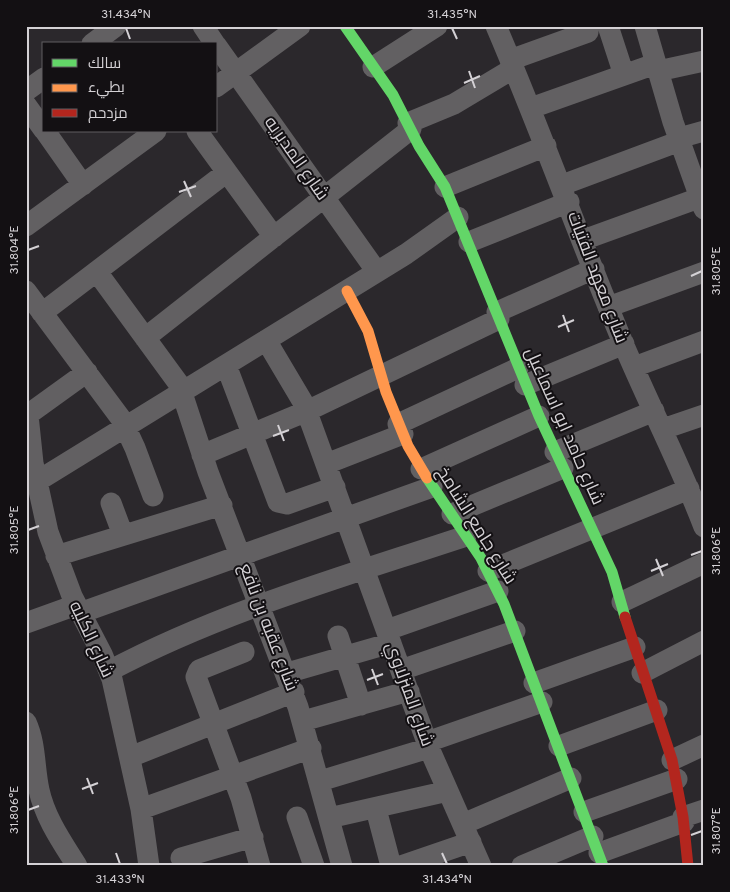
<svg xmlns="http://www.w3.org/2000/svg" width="730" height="892" font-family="Overpass,Cairo,sans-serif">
	<rect width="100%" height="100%" fill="#2b282c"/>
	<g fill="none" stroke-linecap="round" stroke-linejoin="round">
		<!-- street -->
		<path stroke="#626062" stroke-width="21" d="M203 26 215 44
			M496 26C541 131 579 238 623 343 649 405 680 464 704 527
			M608 26 624 75
			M645 26 673 122 704 209
			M92 44 116 26
			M216 45 377 272
			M510 60 588 32
			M373 67 437 26
			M658 71 704 61
			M216 87 300 26
			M26 91 44 78
			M26 105 44 130
			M531 108 655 64
			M408 123 454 104 514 68
			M45 131 83 185
			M197 131 274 237
			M679 138 704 131
			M562 185 680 141
			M445 187 546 146
			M26 226 156 131
			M583 240 699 198
			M469 242 569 202
			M97 272 184 391
			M26 291 122 420 135 448 153 496
			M608 307 704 272
			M497 312 594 269
			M42 313 227 172
			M145 338 411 129
			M266 340 304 404 429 748 481 866
			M226 365 278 502 287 504 335 487
			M634 367 704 341
			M525 385 624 344
			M182 393 208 472 298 707 342 866
			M28 415 33 463 48 532 72 596 102 654 112 679 141 809 149 866
			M26 416 87 372
			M398 424 518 368
			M663 429 704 415
			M555 452 654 411
			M202 455 307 411 499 319
			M326 464 403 434
			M421 469 539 416
			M36 482 406 254 458 217
			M111 503 123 535
			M452 514 563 468
			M56 556 222 505
			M488 571 689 489
			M622 602 704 563
			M80 613 432 487
			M26 623 76 605
			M387 630 498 591
			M338 636 361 705
			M244 652 199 670 196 677 241 798 260 866
			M401 670 515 631
			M109 671C222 611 346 576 466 536
			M287 673 391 643
			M642 673 704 641
			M534 683 635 647
			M303 721 409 691
			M26 722C36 744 34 767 39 790 45 818 62 842 77 866
			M427 742 542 702
			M559 746 657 710
			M130 757 294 692
			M672 760 704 745
			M320 781 429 748
			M141 809 311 748
			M376 809 391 866
			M584 812 677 779
			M297 817 314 866
			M683 817 704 810
			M329 818 448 791
			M463 824 571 778
			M599 853 684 822
			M181 858 253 837
			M401 866 471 842
			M522 866 593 836"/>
		<!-- fast -->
		<path stroke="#63d668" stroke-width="11" d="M345 26 393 95 419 146 445 187 539 416 612 572 625 617
			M427 478 481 558 504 604 603 866"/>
		<!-- slow -->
		<path stroke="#ff974d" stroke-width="11" d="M347 291 368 331 386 392 408 446 427 478"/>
		<!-- jam -->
		<path stroke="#b3261e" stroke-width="11" d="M625 617 672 760 683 817 688 866"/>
	</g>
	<!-- ticks -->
	<path fill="none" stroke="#d4d1d5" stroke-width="2" d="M126 28 130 39M452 28 457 39M469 71 475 88M464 83 480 76M184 181 191 197M179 192 196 186M28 250 39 246M691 276 702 271M563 315 569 332M558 327 574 320M278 425 284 441M273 436 289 430M28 530 39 526M691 555 702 551M656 559 663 576M651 571 668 564M372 669 378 685M367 680 383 674M87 778 93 794M82 789 98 783M28 810 39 806M691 835 702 831M116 853 120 864M442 853 447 864"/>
	<g text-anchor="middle" stroke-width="4" stroke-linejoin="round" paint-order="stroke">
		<!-- street labels -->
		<g font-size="18" fill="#d4d1d5" stroke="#131013">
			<text transform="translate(297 158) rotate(55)" y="6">شارع المديريه</text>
			<text transform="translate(598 277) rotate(69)" y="6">شارع معهد الفتيات</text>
			<text transform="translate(565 426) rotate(66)" y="6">شارع حامد ابو اسماعيل</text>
			<text transform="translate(477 525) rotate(58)" y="6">شارع جامع الشامخ</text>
			<text transform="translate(269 627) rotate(69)" y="6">شارع عقبه بن نافع</text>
			<text transform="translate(92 639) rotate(65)" y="6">شارع الكليه</text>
			<text transform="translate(410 694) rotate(70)" y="6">شارع المنزلاوي</text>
		</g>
	</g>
	<!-- border -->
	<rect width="730" height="892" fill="none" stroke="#131013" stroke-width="55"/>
	<!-- legend -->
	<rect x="42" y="42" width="175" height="90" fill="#131013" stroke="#605d61"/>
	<rect x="52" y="59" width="25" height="8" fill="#63d668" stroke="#605d61"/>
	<text x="88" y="68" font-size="15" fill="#d4d1d5">سالك</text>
	<rect x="52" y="84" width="25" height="8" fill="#ff974d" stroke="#605d61"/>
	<text x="88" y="92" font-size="15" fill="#d4d1d5">بطيء</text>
	<rect x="52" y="109" width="25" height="8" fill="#b3261e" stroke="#605d61"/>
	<text x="88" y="118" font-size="15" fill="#d4d1d5">مزدحم</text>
	<rect x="28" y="28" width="674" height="836" fill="none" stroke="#d4d1d5" stroke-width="2"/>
	<g font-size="12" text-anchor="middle" fill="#d4d1d5">
		<text x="126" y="18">31.434°N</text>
		<text x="452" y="18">31.435°N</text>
		<text transform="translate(14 250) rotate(-90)" y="4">31.804°E</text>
		<text transform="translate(716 271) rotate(-90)" y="4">31.805°E</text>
		<text transform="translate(14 530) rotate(-90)" y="4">31.805°E</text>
		<text transform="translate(716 551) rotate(-90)" y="4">31.806°E</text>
		<text transform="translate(14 810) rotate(-90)" y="4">31.806°E</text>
		<text transform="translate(716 831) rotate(-90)" y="4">31.807°E</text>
		<text x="120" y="883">31.433°N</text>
		<text x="447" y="883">31.434°N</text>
	</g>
</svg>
